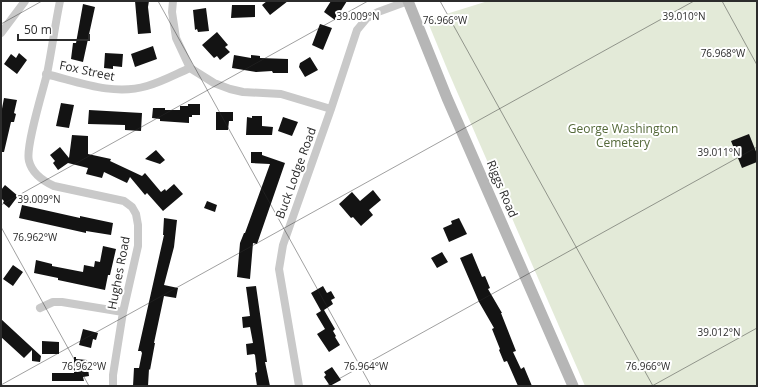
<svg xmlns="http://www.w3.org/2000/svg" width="758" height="387" font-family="'Open Sans',sans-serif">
	<rect width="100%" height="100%" fill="#fff"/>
	<!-- green -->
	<path fill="#e3ead8" d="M488 1H757V386H585L448 71 427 20Z"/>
	<!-- building -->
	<path fill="#131313" d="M135 1H149L148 7 151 33 138 34Z
		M267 1H288L270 15 262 5Z
		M331 1H347L335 20 324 12Z
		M83 4 95 7 83 62 71 59 73 43H76Z
		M232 5H255V17L231 18Z
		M206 8 209 31 198 32 197 29 195 30 193 10Z
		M320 24 332 28 323 50 312 45Z
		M217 32 228 45 225 47 230 52 220 60 217 56 214 58 202 45Z
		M153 46 157 59 135 67 131 54Z
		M19 53 27 60 17 74 4 64 11 54 16 58Z
		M105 53 123 54 122 67 113 66V69L104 68Z
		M234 55 251 58V55L260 56V58L288 59V73H273L272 71 256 72 232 68Z
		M310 57 318 70 305 77 299 67 300 63Z
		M4 98 17 100 14 113 16 114 14 122H11L4 152H1V114Z
		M61 103 74 105 69 128 56 126Z
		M188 104H200V115H192V117H189V123L160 121V119L152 118 153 108H165V110H180V106H188Z
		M89 110 142 113 141 131 125 130V125L88 124Z
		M216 112H233V121H229L228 130H216Z
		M252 116H262V126L273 127 272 135H246L247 117 252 118Z
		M283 117 298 122 292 136 278 131Z
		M749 134 757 154V162L742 168 731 141Z
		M72 135 88 136V154L111 159 110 161 142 176 145 173 161 192 165 189 166 191 174 184 183 194 163 211 147 193 145 195 130 177 127 183 104 172 102 178 86 174 88 168 68 163 58 170 53 163 55 161 50 155 60 147 69 158Z
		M156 150 165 160 160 164 145 159Z
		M251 152H262V155L285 163 257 244 253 243 250 279 237 277 240 243 244 233H245L270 164 251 163Z
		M5 185 18 196 9 208 3 203 4 201 1 198V190Z
		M373 190 381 200 369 210 373 215 361 226 353 217 351 218 339 204 352 192 360 201Z
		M207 201 217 205 215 212 204 208Z
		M22 205 80 218V216L113 223 111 235 86 231V233L19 218Z
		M164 218 177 220 174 247 164 285 178 288 176 298 164 296 154 343H155L150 370 149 369 148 386H133L134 368H139L142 353 141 351H138L164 235H163Z
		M459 218 467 234 449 242 443 228 452 224 451 221Z
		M103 246 116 249 110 275H108L105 290 58 280V278L34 273 36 260 52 264V266L83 272 84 265 94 267 95 261 100 262Z
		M442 252 448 262 437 268 431 258Z
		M472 253 482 277 485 276 490 288 488 289 502 313H501L516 351 513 352 521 369 524 367 532 386H518L507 361 504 362 499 350 500 349 492 329 494 328 479 302 460 258Z
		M13 265 23 272 13 286 3 279Z
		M256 286 267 362H265L270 386H257L255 373 257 372 255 355 254 354 247 355 246 344 253 343 250 327 243 328 242 317 250 316 246 287Z
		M323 286 327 293 331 291 335 298 331 300 333 304 324 310 335 329 333 331 336 336 335 337 340 345 329 352 317 334 325 329 316 314 321 311 311 293Z
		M1 319 41 356 40 362 32 361V350L24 358 1 337Z
		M83 329 98 333 96 340 93 339 91 348 79 345Z
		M42 341 59 342V354H42Z
		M74 357H76V359L87 360 89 376 83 377 84 381H52V373H74Z
		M332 367 341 380 330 386 324 377 326 375 324 372Z"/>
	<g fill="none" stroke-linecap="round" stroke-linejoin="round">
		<!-- street -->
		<path stroke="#c9c9c9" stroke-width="8" d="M60 1C55 25 52 49 47 74 43 90 25 148 29 161 32 173 43 181 54 186L124 201 132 207 136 214 138 225V246L123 312 113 375V386
			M173 1 172 12 176 38 190 68 214 83 230 89 243 92 281 94 331 109
			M1 33 25 1
			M46 74C79 82 113 96 147 86 162 82 176 74 190 68
			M40 308 53 302H62L123 312
			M299 386 279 269 283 245 331 109 357 30 367 18 378 12 408 1"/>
		<!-- secondary -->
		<path stroke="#b6b6b6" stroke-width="11" d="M408 1 447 98 573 386"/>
	</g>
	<!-- ticks -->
	<path fill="none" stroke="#2c2c2c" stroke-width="1" stroke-opacity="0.45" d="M158 1 371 386M440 1 653 386M722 1 757 65M1 24 42 1M1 205 368 1M1 227 89 386M1 385 694 1M326 386 757 147M652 386 757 328"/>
	<g text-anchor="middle" stroke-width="4" stroke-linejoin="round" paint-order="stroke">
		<!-- street labels -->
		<g font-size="12" fill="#2c2c2c" stroke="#fff">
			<text transform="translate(87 71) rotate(12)" y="4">Fox Street</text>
			<text transform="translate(296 173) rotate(-70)" y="4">Buck Lodge Road</text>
			<text transform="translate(502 189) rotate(67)" y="4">Riggs Road</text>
			<text transform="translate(119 273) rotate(-79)" y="4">Hughes Road</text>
		</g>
		<!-- park labels -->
		<g font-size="12" fill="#536838" stroke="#fff">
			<text x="623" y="133">George Washington<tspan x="623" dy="14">Cemetery</tspan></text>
		</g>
	</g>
	<g font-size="10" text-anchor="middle" fill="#2c2c2c" stroke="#fff" stroke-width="4" stroke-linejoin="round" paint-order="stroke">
		<text x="358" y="20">39.009°N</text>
		<text x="684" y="20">39.010°N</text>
		<text x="445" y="24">76.966°W</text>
		<text x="723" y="57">76.968°W</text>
		<text x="719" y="156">39.011°N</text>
		<text x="39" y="203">39.009°N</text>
		<text x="35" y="241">76.962°W</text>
		<text x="719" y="336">39.012°N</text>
		<text x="84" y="370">76.962°W</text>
		<text x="366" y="370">76.964°W</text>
		<text x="648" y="370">76.966°W</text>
	</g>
	<!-- border -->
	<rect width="758" height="387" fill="none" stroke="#2c2c2c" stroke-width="4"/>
	<!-- scale -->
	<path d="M18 34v6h71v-6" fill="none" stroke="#2c2c2c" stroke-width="2"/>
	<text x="24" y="34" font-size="12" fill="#2c2c2c" stroke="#ffffff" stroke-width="3" paint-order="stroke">50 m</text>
</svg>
